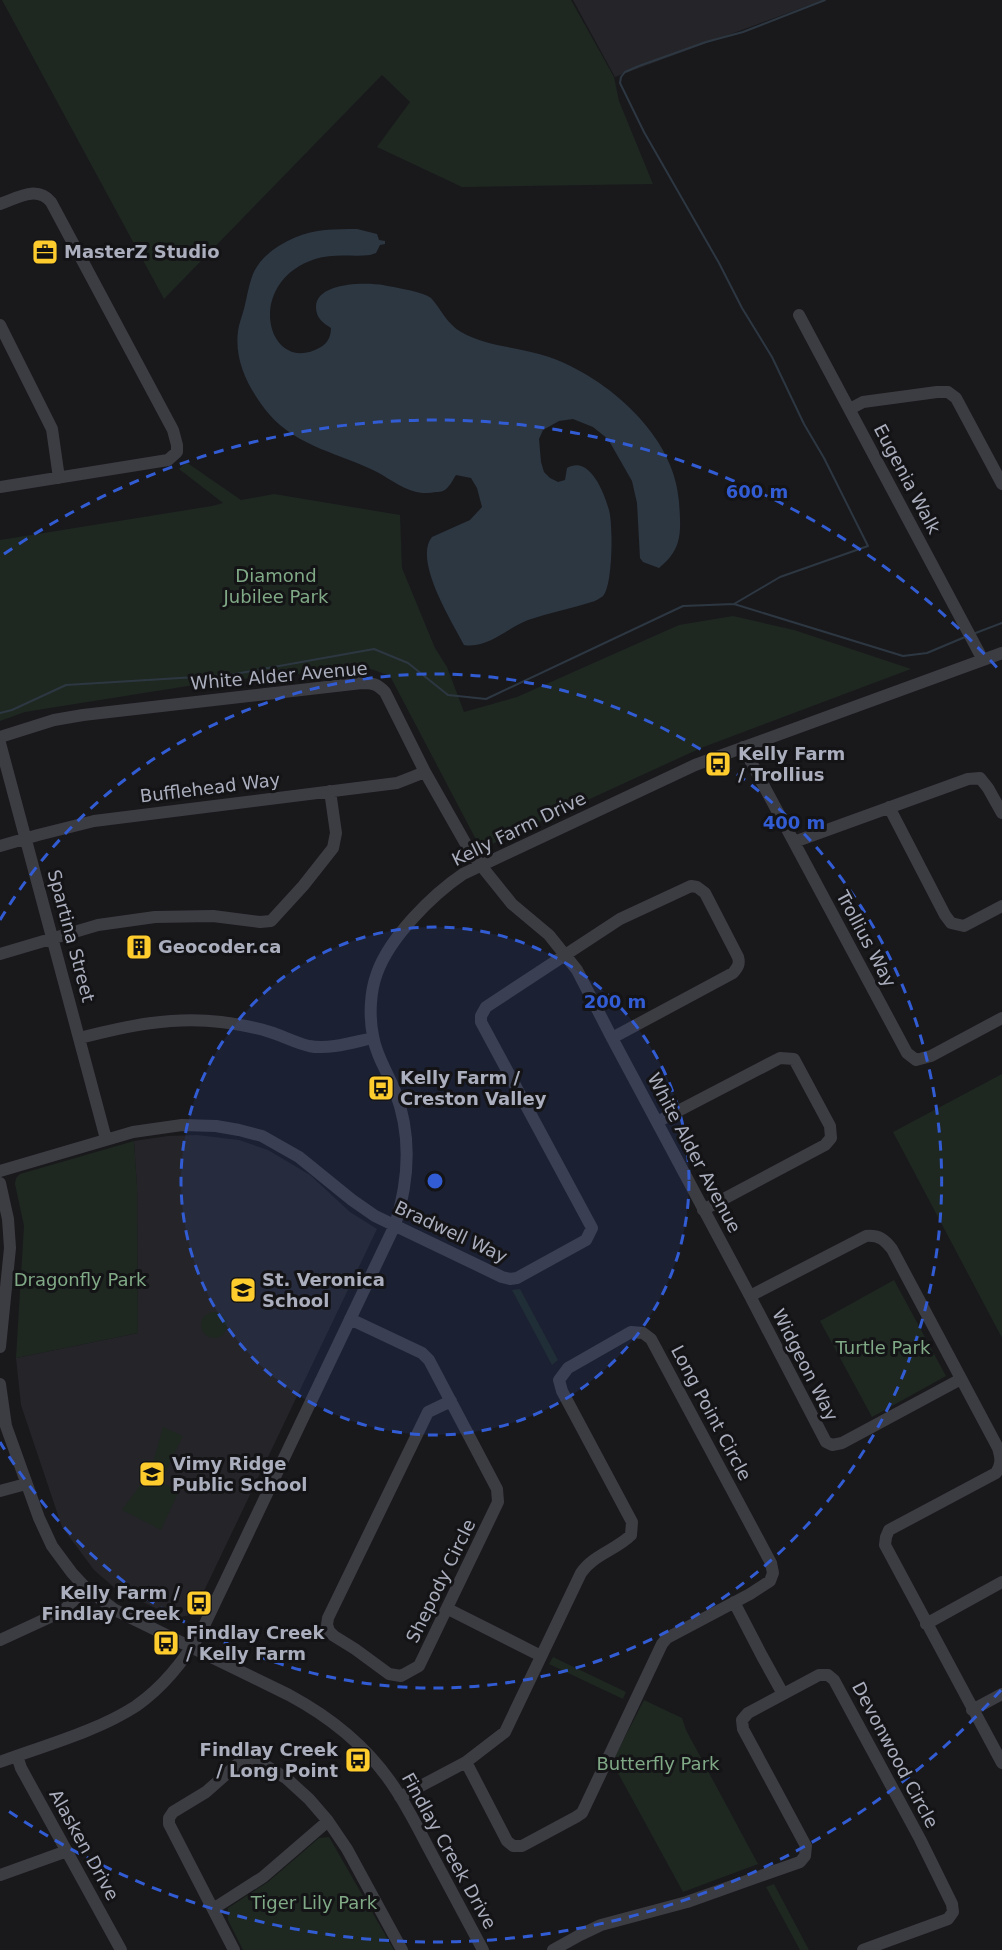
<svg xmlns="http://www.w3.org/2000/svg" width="1002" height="1950" font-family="'DejaVu Sans',sans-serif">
	<rect width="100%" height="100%" fill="#19191c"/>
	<!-- built -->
	<path fill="#252529" d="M573 0H823L615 77Z
		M197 1135 239 1140 268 1150 310 1175 350 1212 377 1229 193 1614 177 1618 117 1590 94 1570 62 1527 21 1405 16 1358 138 1333 137 1187 134 1141 168 1136Z"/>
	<!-- green -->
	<path fill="#1e2821" d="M2 0H571L614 77 619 101 653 184 462 187 377 147 410 102 382 75 164 299Z
		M186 462 241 500 274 494 400 515 402 568 435 648 447 667 464 712 517 697 679 625 733 616 794 630 911 669 701 748 481 849 390 676 368 668 219 681 25 712 0 721V540L212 506 223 503 179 469Z
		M1002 1074V1338L893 1132Z
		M134 1141 137 1187 138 1333 16 1358 24 1226 15 1184 16 1178 20 1174Z
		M894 1280 946 1376 872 1417 820 1321Z
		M520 1289 558 1360 552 1365 512 1290Z
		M201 1325a13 13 0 1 1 26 0a13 13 0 1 1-26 0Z
		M163 1427 183 1436 164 1475 151 1469Z
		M147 1476 179 1491 161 1530 122 1510Z
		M553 1657 626 1692 623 1699 549 1664Z
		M644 1700 682 1718 686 1730 758 1864 683 1892 612 1762Z
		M329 1837 394 1950H243L228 1920V1908L268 1882 319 1838Z
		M774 1884 809 1950H800L766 1887Z"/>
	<!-- water -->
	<path fill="#2d3742" d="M357 229 377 234 379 240 385 241V244L380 245 376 253 370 255C352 257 333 253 315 259 242 283 268 378 321 347 328 343 331 336 331 328 323 323 316 318 316 307 316 282 366 282 383 285 393 287 424 292 431 298 441 309 447 324 461 332 487 347 520 347 549 357 608 378 675 436 679 502 681 531 683 549 659 568L643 562 640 558 637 503 632 481 608 439 593 427 573 419 559 421 543 430 539 439 541 462 544 472 550 478 558 482 565 480 567 468C590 455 604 493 609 510 613 525 613 585 603 596 602 597 595 601 595 601 573 608 549 613 528 620 507 628 488 649 464 645 452 622 413 560 432 537L470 520 482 507 477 488 471 478 456 475C453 479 451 484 448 487 445 491 441 492 436 492 412 497 397 483 377 472 342 454 297 447 269 414 250 391 234 362 238 331 239 324 242 316 244 309 247 297 249 284 253 274 264 248 300 232 325 230 336 229 347 229 357 229Z"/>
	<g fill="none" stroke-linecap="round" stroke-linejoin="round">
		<!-- stream -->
		<path stroke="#2d3742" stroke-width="2" d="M734 604 780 577 868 546 824 458 804 424 772 357 742 308 719 263 644 132 620 83 621 77 625 72 639 66 706 42 743 32 825 0
			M973 634 1002 623
			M0 713 12 710 66 685 229 675 374 649 408 663 448 695 486 699 683 606 734 604 903 656 927 653 965 637"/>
		<!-- minor -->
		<path stroke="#3c3c43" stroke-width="12" d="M0 204C17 198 37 185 51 202L173 430 177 445V452L168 460 0 487
			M799 315 983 660
			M0 325 52 429 59 478
			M850 409 863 402 937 392H948L956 398 1002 484
			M0 737 54 720 83 715 362 683C373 683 377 684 385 692L425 772 471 853 512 904 549 935 577 970 612 1038 750 1296 826 1442 832 1445 842 1443 961 1379
			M0 743 106 1139
			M743 747 907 1053 916 1060 931 1056 1002 1018
			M889 807 945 915 951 923 964 926 1002 906
			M794 842 968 779 980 778 988 788 1002 813
			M0 846 38 835 94 821 397 783 425 772
			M0 954 98 925 155 917 213 916 260 922 271 921 303 886 333 848 336 833 330 791
			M80 1038C126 1026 173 1016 221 1022 237 1024 254 1027 270 1032 283 1036 296 1043 309 1046 329 1050 354 1042 373 1038
			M657 1122 780 1058 794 1059 830 1126 831 1138 825 1145 703 1210
			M0 1171 133 1132 182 1125 216 1126 239 1130 262 1136 299 1157 352 1200 375 1216 502 1277 510 1279 517 1278 586 1240 592 1228 481 1022V1016L486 1007 620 919 691 886 697 887 705 893 738 957C740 964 738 967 733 973L612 1038
			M0 1183 8 1219 10 1248 0 1347
			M750 1296 866 1236C879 1235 884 1239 892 1249L998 1448C1001 1458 1002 1464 996 1473L889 1530 886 1537 885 1545 1002 1763
			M350 1319 422 1353 429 1360 497 1489 498 1502 419 1666 401 1676 389 1674 355 1649 334 1636 329 1631 327 1625 328 1618 428 1412 451 1401
			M0 1384 6 1426 39 1518 52 1546 72 1573 86 1588 115 1610 289 1695C328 1716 364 1744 390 1781 405 1802 417 1826 429 1849 447 1882 465 1916 483 1950
			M0 1491 26 1484
			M734 1602 762 1656 783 1694
			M448 1609 541 1656
			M926 1624 1002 1582
			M0 1640 63 1611 86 1588
			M972 1710 1002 1694
			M17 1756 21 1768 121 1950
			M0 1762C43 1746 98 1731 136 1706 163 1687 186 1658 202 1630L395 1225C409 1181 412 1135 395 1091 388 1073 376 1056 373 1036 369 1016 370 992 377 973 390 937 432 895 463 874L695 765 1002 653
			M400 1797 466 1762 505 1732 581 1573C593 1555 616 1550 631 1535L632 1522 562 1391 559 1380 568 1368 631 1332 643 1333 651 1339 771 1563 773 1573 770 1581 750 1594 667 1638 662 1644 582 1813 576 1817 522 1846H513L507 1841 466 1762
			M0 1875 67 1851
			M213 1909 263 1877 328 1821
			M234 1950 169 1824V1818L173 1812 206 1792 241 1761 251 1757 286 1778 309 1799 328 1821 347 1849 402 1950
			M553 1950 580 1935 601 1925 687 1902 800 1862 805 1856 806 1846 743 1729 742 1720 748 1713 819 1675H828L834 1680 920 1839 952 1904 953 1912 948 1919 863 1950"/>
	</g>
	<!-- distance rings -->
	<circle cx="435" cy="1181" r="254" fill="#325cd4" fill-opacity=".12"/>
	<g fill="none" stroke="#325cd4" stroke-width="3" stroke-dasharray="10 8">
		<circle cx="435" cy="1181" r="254"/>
		<path d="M0 920A507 507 0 1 1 0 1442"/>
		<path d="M1001 1690A761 761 0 0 1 4 1808M4 554A761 761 0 0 1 1001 672"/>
	</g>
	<!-- icons -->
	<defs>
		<symbol id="office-square" viewBox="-11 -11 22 22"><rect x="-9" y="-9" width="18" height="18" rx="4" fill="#ffcc2e" stroke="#141417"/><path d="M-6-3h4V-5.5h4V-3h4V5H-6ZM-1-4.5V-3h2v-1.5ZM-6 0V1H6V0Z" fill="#111"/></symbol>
		<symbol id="bus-square" viewBox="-11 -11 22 22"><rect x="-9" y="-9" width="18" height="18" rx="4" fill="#ffcc2e" stroke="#141417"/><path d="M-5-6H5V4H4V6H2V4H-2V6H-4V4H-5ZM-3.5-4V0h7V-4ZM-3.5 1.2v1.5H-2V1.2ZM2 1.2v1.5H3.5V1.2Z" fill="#111"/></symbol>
		<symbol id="building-square" viewBox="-11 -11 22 22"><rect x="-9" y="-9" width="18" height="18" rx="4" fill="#ffcc2e" stroke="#141417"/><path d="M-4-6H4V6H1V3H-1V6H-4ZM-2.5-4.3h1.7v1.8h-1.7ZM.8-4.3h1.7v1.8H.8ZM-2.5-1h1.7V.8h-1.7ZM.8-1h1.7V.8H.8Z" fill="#111"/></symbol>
		<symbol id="school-square" viewBox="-11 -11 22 22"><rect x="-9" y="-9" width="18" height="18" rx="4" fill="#ffcc2e" stroke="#141417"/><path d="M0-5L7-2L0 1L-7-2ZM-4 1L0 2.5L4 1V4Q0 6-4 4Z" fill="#111"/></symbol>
	</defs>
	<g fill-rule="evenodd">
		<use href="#office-square" x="30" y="237" width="30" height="30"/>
		<use href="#bus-square" x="703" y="749" width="30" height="30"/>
		<use href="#building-square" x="124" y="932" width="30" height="30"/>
		<use href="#bus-square" x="366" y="1073" width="30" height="30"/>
		<use href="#school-square" x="228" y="1275" width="30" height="30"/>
		<use href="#school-square" x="137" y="1459" width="30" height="30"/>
		<use href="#bus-square" x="184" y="1588" width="30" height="30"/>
		<use href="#bus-square" x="151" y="1628" width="30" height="30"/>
		<use href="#bus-square" x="343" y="1745" width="30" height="30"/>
	</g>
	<g text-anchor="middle" stroke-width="6" stroke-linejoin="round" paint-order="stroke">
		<!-- poi labels -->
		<g font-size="18" font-weight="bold" fill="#aaaebd" stroke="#141417" text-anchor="start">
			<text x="64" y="258">MasterZ Studio</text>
			<text x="738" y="760">Kelly Farm<tspan x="738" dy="21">/ Trollius</tspan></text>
			<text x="158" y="953">Geocoder.ca</text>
			<text x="400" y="1084">Kelly Farm /<tspan x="400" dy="21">Creston Valley</tspan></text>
			<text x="262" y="1286">St. Veronica<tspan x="262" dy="21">School</tspan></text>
			<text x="172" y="1470">Vimy Ridge<tspan x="172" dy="21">Public School</tspan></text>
			<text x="180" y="1599" text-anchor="end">Kelly Farm /<tspan x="180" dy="21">Findlay Creek</tspan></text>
			<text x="186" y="1639">Findlay Creek<tspan x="186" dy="21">/ Kelly Farm</tspan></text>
			<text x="338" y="1756" text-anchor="end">Findlay Creek<tspan x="338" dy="21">/ Long Point</tspan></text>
		</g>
		<!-- street labels -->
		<g font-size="18" fill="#aaaebd" stroke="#141417">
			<text transform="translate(907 479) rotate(62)" y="6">Eugenia Walk</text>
			<text transform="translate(279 676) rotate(-5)" y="6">White Alder Avenue</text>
			<text transform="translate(210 788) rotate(-7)" y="6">Bufflehead Way</text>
			<text transform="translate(519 829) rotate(-26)" y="6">Kelly Farm Drive</text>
			<text transform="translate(71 936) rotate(75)" y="6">Spartina Street</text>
			<text transform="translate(866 939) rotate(62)" y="6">Trollius Way</text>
			<text transform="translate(694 1153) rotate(62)" y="6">White Alder Avenue</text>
			<text transform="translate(451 1232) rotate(25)" y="6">Bradwell Way</text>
			<text transform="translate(805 1365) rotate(63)" y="6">Widgeon Way</text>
			<text transform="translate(711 1413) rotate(62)" y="6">Long Point Circle</text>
			<text transform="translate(441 1581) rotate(-64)" y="6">Shepody Circle</text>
			<text transform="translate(895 1755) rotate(62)" y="6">Devonwood Circle</text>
			<text transform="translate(84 1845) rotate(61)" y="6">Alasken Drive</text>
			<text transform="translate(449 1851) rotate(61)" y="6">Findlay Creek Drive</text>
		</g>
		<!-- park labels -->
		<g font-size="18" fill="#80a986" stroke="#141417">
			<text x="276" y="582">Diamond<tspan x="276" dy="21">Jubilee Park</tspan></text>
			<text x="80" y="1286">Dragonfly Park</text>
			<text x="883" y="1354">Turtle Park</text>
			<text x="658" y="1770">Butterfly Park</text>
			<text x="314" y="1909">Tiger Lily Park</text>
		</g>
	</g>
	<circle cx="435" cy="1181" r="9" fill="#325cd4" stroke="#141417" stroke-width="3"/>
	<g font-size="18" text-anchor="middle" font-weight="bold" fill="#325cd4" stroke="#141417" stroke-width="6" stroke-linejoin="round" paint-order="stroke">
		<text x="757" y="498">600 m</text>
		<text x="794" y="829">400 m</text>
		<text x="615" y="1008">200 m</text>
	</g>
</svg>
